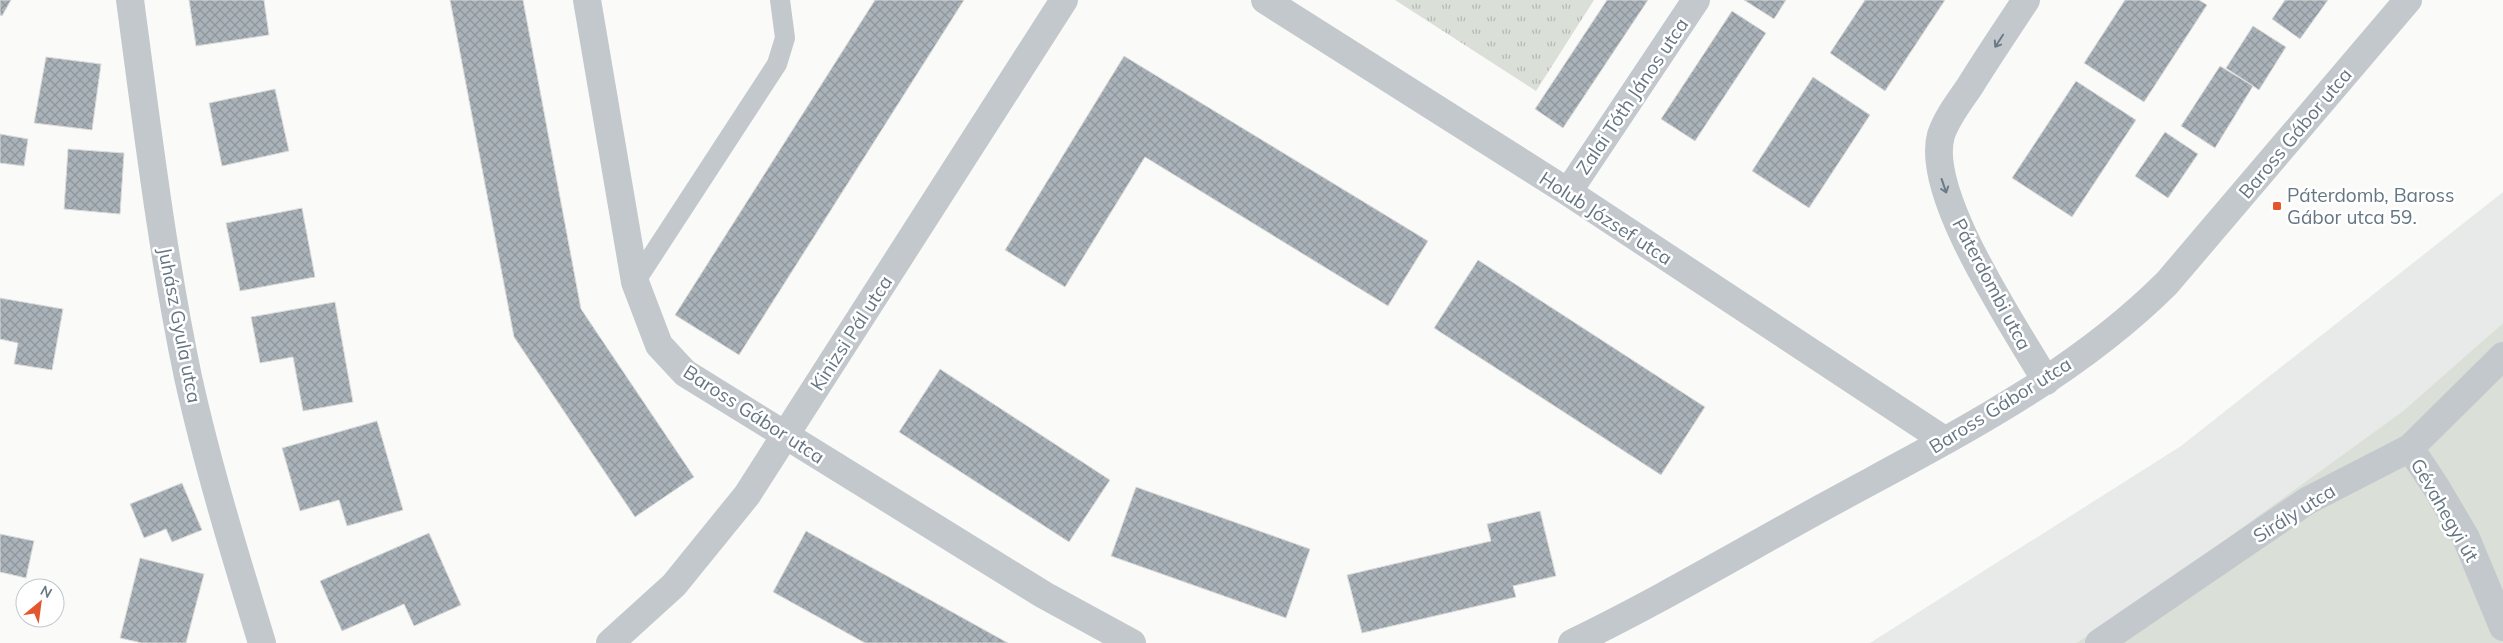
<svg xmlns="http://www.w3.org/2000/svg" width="2503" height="643" font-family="Mulish,sans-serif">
	<defs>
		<pattern id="grass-tufts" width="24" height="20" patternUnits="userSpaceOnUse" patternTransform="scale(1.25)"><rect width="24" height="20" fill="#dadfd7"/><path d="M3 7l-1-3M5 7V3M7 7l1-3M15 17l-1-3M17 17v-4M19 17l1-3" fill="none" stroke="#b4b9b4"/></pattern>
		<pattern id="building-cross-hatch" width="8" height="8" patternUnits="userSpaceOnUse" patternTransform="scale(1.25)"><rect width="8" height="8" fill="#aab3b9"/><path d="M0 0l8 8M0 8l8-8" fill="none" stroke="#8e969c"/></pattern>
	</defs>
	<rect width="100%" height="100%" fill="#fafaf8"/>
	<!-- built -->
	<path fill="#e8e9e9" d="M2503 192V323L2403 411 2128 610 2076 643H1870L2181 446Z"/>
	<!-- grass -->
	<path fill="url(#grass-tufts)" d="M1395 0H1594L1536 91Z"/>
	<!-- garden -->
	<path fill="#dadfd7" d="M2503 323V643H2076L2128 610 2403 411Z"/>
	<!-- building -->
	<path fill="url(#building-cross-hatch)" stroke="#dcdcda" d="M0 0H11L2 16 0 15Z
		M189 0H264L269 35 196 46Z
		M450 0H523L581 309 694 477 635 517 514 337Z
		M875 0H964L739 355 675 315Z
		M1607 0H1648L1563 128 1535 109Z
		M1744 0H1786L1774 19Z
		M1865 0H1945L1885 91 1830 53Z
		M2125 0H2199L2207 5 2144 102 2084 63Z
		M2285 0H2328L2300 39 2272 19Z
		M1732 11 1766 33 1695 141 1661 119Z
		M2253 26 2286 47 2259 90 2226 68Z
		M1124 56 1428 241 1388 306 1145 157 1065 287 1005 250Z
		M46 57 101 64 92 130 34 123Z
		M2220 66 2253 86 2215 148 2181 126Z
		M1813 77 1870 115 1809 208 1752 171Z
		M2076 81 2136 120 2072 217 2012 178Z
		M275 89 289 151 222 166 209 103Z
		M2165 132 2198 154 2168 198 2135 176Z
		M0 134 28 139 24 166 0 163Z
		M68 149 124 153 120 214 64 209Z
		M302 208 315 277 240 291 226 223Z
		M1478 260 1705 407 1661 475 1434 328Z
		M0 298 63 309 52 370 14 364 18 343 0 339Z
		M335 302 353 402 303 411 293 357 260 363 251 317Z
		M940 369 1110 480 1069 542 899 432Z
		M377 421 403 510 347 526 339 500 300 511 282 448Z
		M182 483 202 530 172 542 166 529 144 538 130 504Z
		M1136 487 1310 549 1286 618 1111 556Z
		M1540 511 1556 576 1513 586 1516 597 1362 633 1347 575 1491 541 1487 524Z
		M806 531 1008 643H865L773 592Z
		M429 533 461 605 414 626 404 604 342 631 320 581Z
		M0 534 34 541 26 578 0 572Z
		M140 558 204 574 186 643H142L120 638Z"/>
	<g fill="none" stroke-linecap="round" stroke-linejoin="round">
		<!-- service -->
		<path stroke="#c3c8cc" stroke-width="20" d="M635 282 777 64 785 38 780 0"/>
		<!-- minor -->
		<path stroke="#c3c8cc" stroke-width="28" d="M130 0C147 126 162 253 188 377 208 467 235 555 262 643
			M587 0 635 282 659 345 685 373 1044 595 1132 643
			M1265 0 1568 192 1944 440
			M2026 0C2007 29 1988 57 1970 86 1960 101 1947 117 1941 135 1924 194 2015 327 2046 381
			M1568 192 1696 0
			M2410 448 2436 487 2466 538 2503 627
			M610 643 674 585 747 495 1064 0
			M1572 643C1659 601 1743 551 1827 505 1946 440 2071 379 2167 283L2408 0
			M2099 643 2307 501 2410 448 2503 356"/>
	</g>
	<!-- one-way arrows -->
	<defs><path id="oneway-shaft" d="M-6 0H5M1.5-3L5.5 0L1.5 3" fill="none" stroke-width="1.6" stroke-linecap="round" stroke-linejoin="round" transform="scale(1.25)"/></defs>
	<g stroke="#6a7a87">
		<use href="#oneway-shaft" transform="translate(1999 41) rotate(123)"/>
		<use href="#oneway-shaft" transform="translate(1944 186) rotate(71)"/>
	</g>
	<!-- markers -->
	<rect fill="#e4572e" stroke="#fff" stroke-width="2" x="2272" y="201" width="10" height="10" rx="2.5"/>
	<g text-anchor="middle" stroke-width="5" stroke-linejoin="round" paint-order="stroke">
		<!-- street labels -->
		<g font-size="19" fill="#657683" stroke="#fff">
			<text transform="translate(1632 96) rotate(-56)" y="7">Zalai Tóth János utca</text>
			<text transform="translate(2295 133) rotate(-50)" y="7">Baross Gábor utca</text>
			<text transform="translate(1606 218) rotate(33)" y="7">Holub József utca</text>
			<text transform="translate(1992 284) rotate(62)" y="7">Páterdombi utca</text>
			<text transform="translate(180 325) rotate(79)" y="7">Juhász Gyula utca</text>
			<text transform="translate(851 333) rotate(-57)" y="7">Kinizsi Pál utca</text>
			<text transform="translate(2000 405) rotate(-32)" y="7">Baross Gábor utca</text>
			<text transform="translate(754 414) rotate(33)" y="7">Baross Gábor utca</text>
			<text transform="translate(2445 510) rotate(60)" y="7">Gévahegyi út</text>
			<text transform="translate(2294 513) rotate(-32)" y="7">Sirály utca</text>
		</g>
		<!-- poi labels -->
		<g font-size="19" fill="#657683" stroke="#fff" text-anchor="start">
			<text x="2287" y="202">Páterdomb, Baross<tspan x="2287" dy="22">Gábor utca 59.</tspan></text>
		</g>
	</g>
	<!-- north arrow -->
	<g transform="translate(40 603) rotate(29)"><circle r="24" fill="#ffffff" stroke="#c1c8cd"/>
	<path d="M0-4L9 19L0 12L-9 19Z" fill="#e4572e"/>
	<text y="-8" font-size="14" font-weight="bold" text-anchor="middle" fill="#657683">N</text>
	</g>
</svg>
